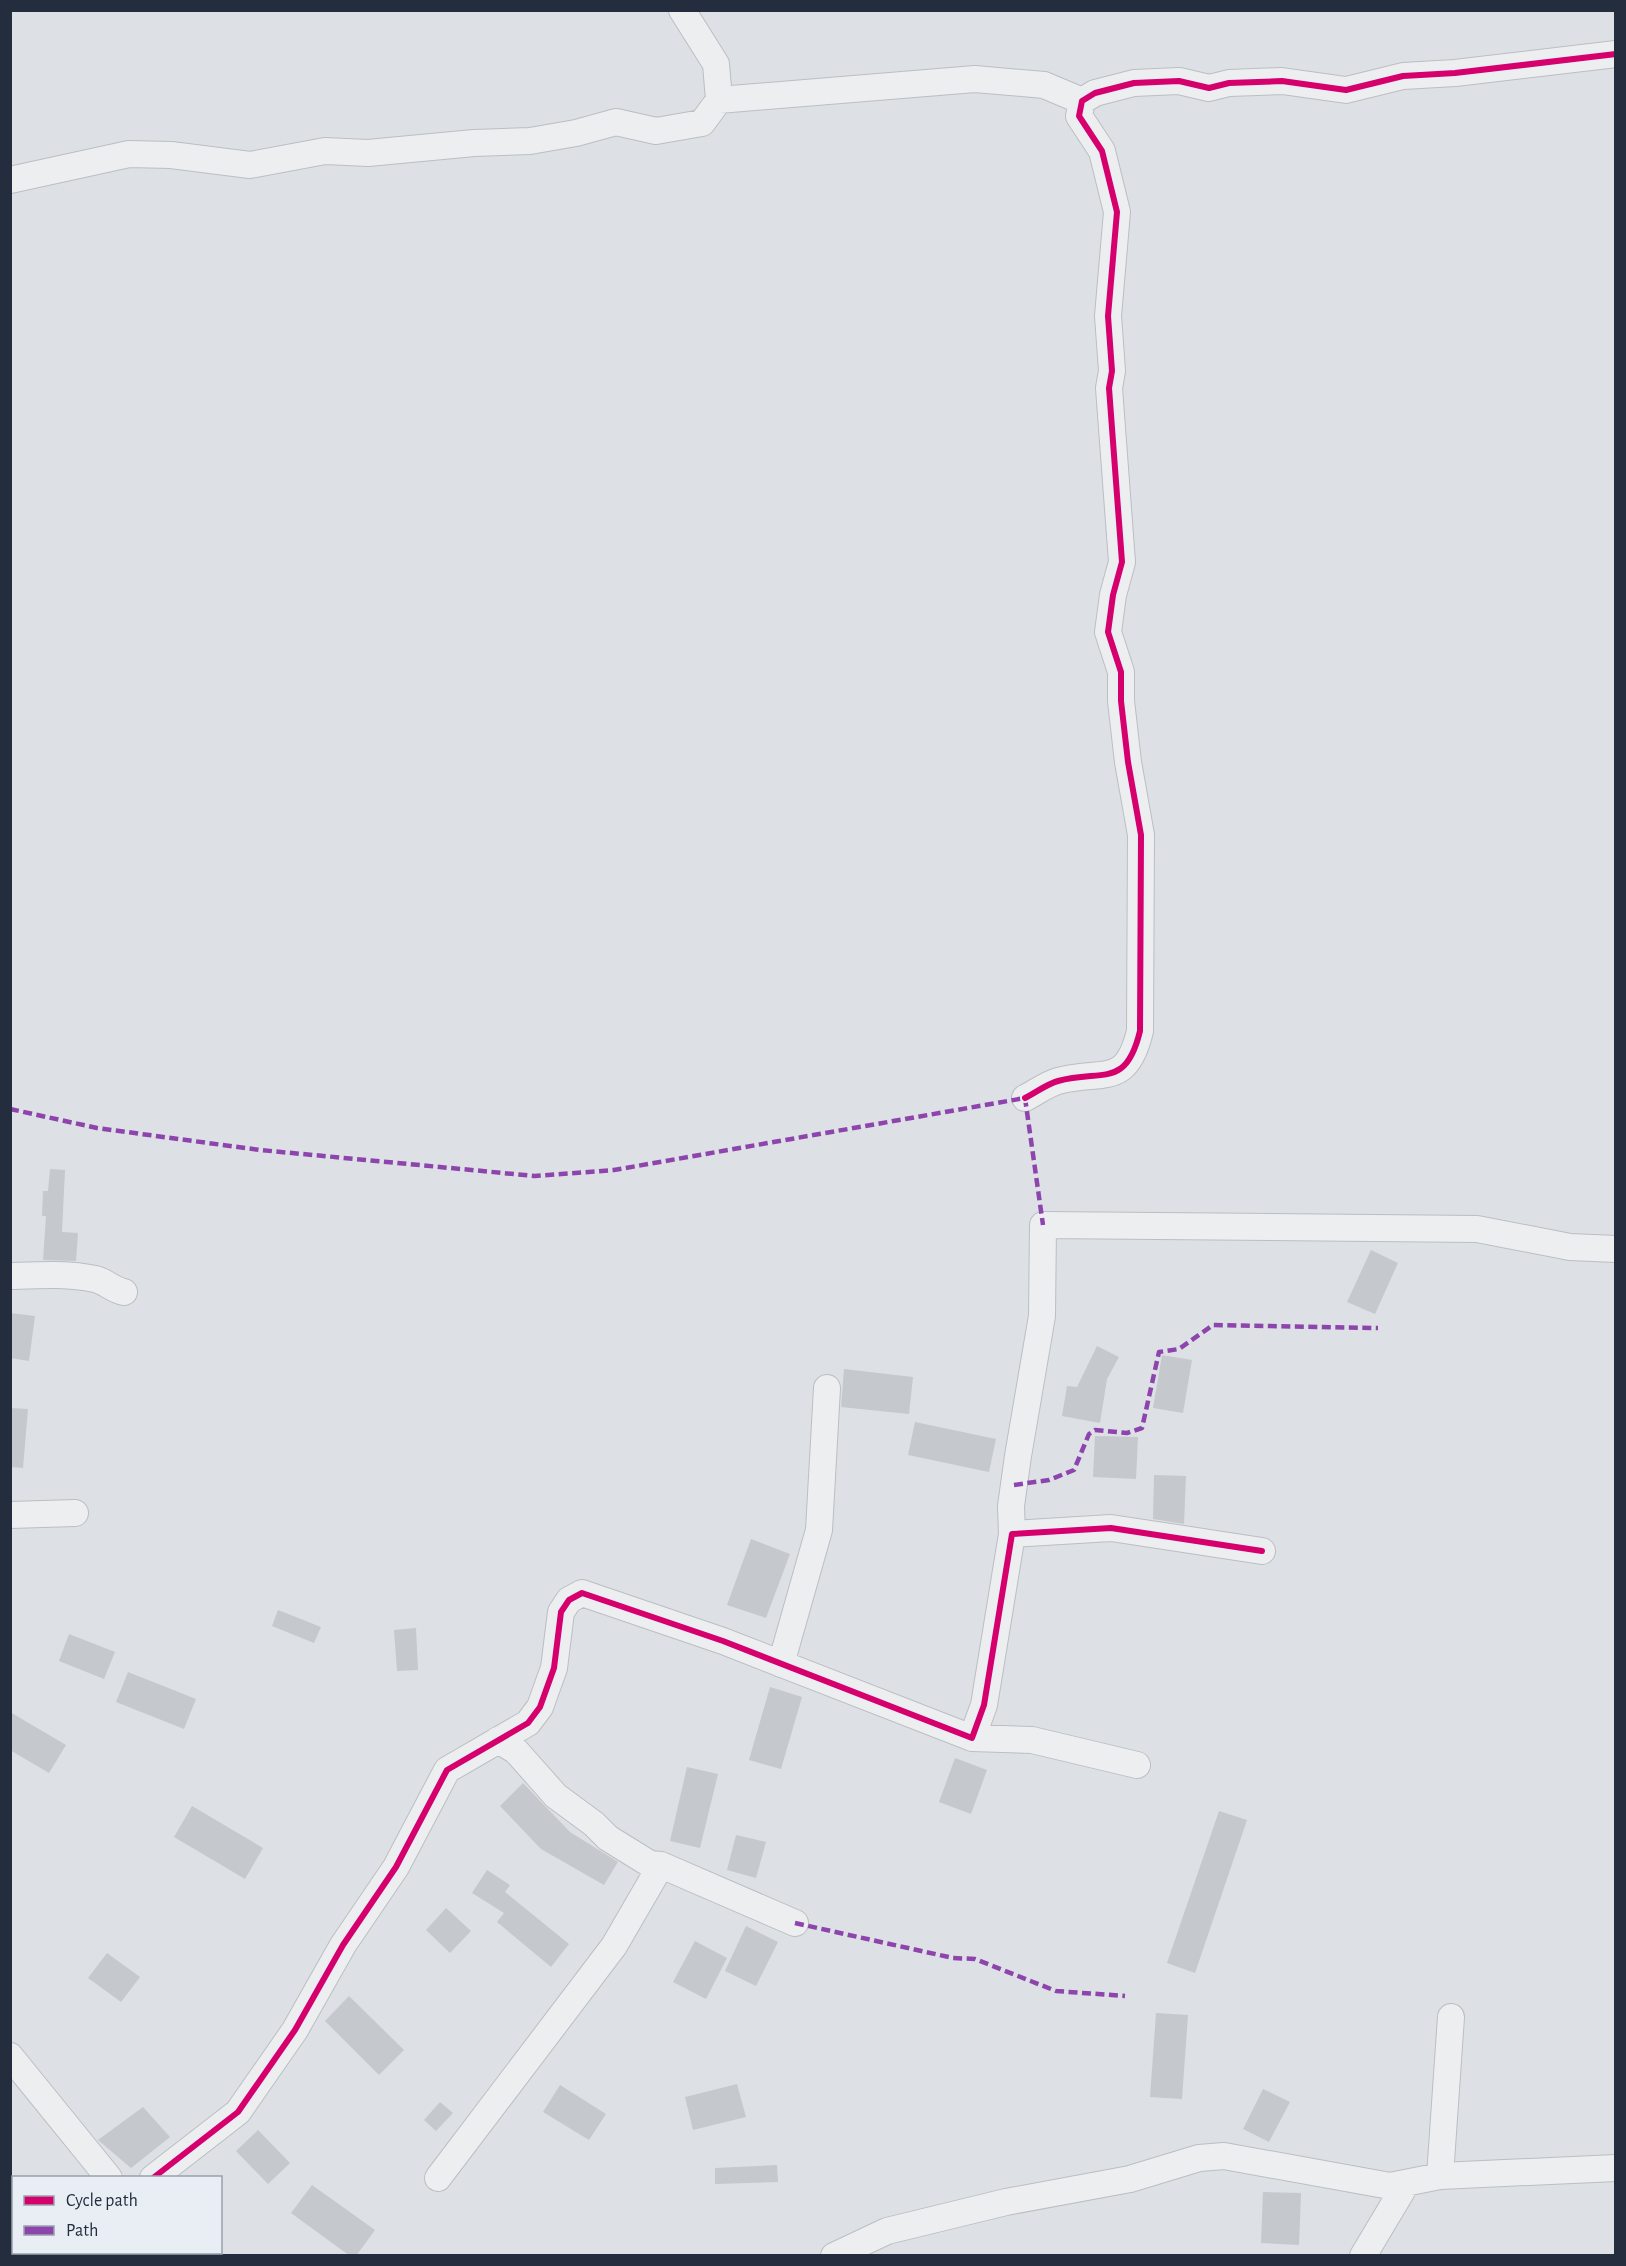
<svg xmlns="http://www.w3.org/2000/svg" width="1626" height="2266" font-family="'Alegreya Sans',sans-serif">
	<rect width="100%" height="100%" fill="#dde0e4"/>
	<!-- building -->
	<path fill="#c5c8cc" d="M50 1169 65 1170 62 1232 78 1233 76 1261 43 1260 46 1216H42L43 1191H48Z
		M1371 1250 1398 1263 1375 1314 1347 1302Z
		M10 1313 35 1316 29 1361 10 1358Z
		M1097 1346 1119 1357 1107 1379 1100 1423 1062 1416 1067 1386 1077 1387Z
		M1162 1355 1192 1360 1183 1413 1153 1408Z
		M844 1369 913 1377 909 1414 841 1407Z
		M10 1408 28 1409 23 1468 10 1467Z
		M915 1422 996 1439 989 1472 908 1455Z
		M1095 1436 1138 1437 1136 1479 1093 1477Z
		M1154 1475 1186 1476 1184 1524 1153 1519Z
		M751 1539 790 1554 766 1618 727 1605Z
		M278 1610 321 1627 314 1643 272 1626Z
		M416 1628 418 1670 397 1671 394 1630Z
		M69 1634 115 1652 104 1679 59 1661Z
		M128 1672 196 1699 184 1729 116 1702Z
		M770 1687 802 1697 781 1769 749 1760Z
		M10 1712 66 1745 49 1773 10 1750Z
		M955 1758 987 1770 971 1814 939 1802Z
		M687 1767 718 1774 700 1848 670 1841Z
		M523 1783 570 1832 618 1862 604 1885 541 1849 500 1806Z
		M192 1806 263 1848 245 1879 174 1837Z
		M1219 1811 1247 1820 1195 1973 1167 1963Z
		M736 1835 766 1842 756 1878 727 1870Z
		M487 1870 510 1885 505 1892 569 1944 551 1967 497 1922 504 1913 472 1893Z
		M446 1908 471 1931 450 1953 426 1930Z
		M746 1926 778 1942 756 1986 725 1971Z
		M695 1941 727 1958 706 1999 673 1982Z
		M107 1953 140 1977 121 2002 88 1978Z
		M349 1996 404 2050 379 2075 325 2021Z
		M1156 2013 1188 2015 1182 2099 1150 2097Z
		M737 2084 746 2117 693 2130 685 2097Z
		M560 2085 606 2114 589 2140 543 2112Z
		M1263 2089 1290 2102 1269 2142 1243 2129Z
		M440 2102 453 2113 436 2131 424 2120Z
		M143 2107 170 2137 131 2168 98 2140Z
		M258 2130 290 2163 268 2184 236 2151Z
		M777 2165 778 2182 715 2184V2168Z
		M312 2185 375 2230 356 2256H350L291 2213Z
		M1263 2192 1301 2193 1299 2245 1261 2243Z"/>
	<g fill="none" stroke-linecap="round" stroke-linejoin="round">
		<defs>
			<path id="street" d="M719 100 975 79 1044 85 1082 101
				M10 180 129 154 171 155 250 165 325 151 368 153 474 143 530 141 576 133 616 122 656 131 702 123 719 100 716 64 682 10
				M1025 1098C1035 1093 1047 1084 1058 1081 1103 1069 1126 1089 1140 1031L1141 835 1128 762 1121 701V672L1108 632 1113 595 1122 562 1109 388 1112 371 1108 316 1117 212 1102 151 1079 116 1082 101 1095 93 1134 83 1179 81 1209 88 1229 83 1282 81 1346 90 1403 76 1455 73 1616 54
				M10 1276C38 1275 68 1273 95 1279 105 1281 113 1290 124 1292
				M10 1515 75 1513
				M1012 1534 1011 1506 1018 1456 1042 1316 1043 1225 1477 1229 1570 1247 1616 1249
				M781 1664 819 1530 827 1388
				M972 1738 1032 1740 1137 1765
				M498 1740 516 1751 556 1796 594 1824 608 1838 650 1864 661 1865 795 1923
				M10 2056 109 2178
				M1440 2176 1451 2017
				M153 2178 238 2112 295 2030 343 1945 396 1867 447 1770 528 1723 540 1707 554 1668 561 1612 569 1600 582 1593 723 1641 972 1738 984 1705 1012 1534 1111 1528 1262 1551
				M438 2178 614 1946 661 1865
				M160 2252 162 2256
				M834 2256 887 2231 1006 2202 1130 2179 1199 2158 1224 2156 1390 2186 1440 2176 1616 2168
				M1363 2256 1406 2184"/>
		</defs>
		<!-- street casing -->
		<use href="#street" stroke="#bbbec2" stroke-width="28"/>
		<!-- street -->
		<use href="#street" stroke="#edeef0" stroke-width="26"/>
		<!-- quiet -->
		<path stroke="#8e44ad" stroke-width="4.5" stroke-dasharray="9 4.5" stroke-linecap="butt" d="M10 1109 97 1128 260 1150 535 1176 614 1170 1025 1098 1043 1225
			M1014 1485 1049 1480 1074 1470 1089 1434 1095 1430 1127 1433 1142 1428 1159 1352 1179 1349 1213 1325 1378 1328
			M795 1923 953 1958 975 1959 1056 1991 1125 1996"/>
		<defs>
			<path id="cycleway" d="M1025 1098C1035 1093 1047 1084 1058 1081 1103 1069 1126 1089 1140 1031L1141 835 1128 762 1121 701V672L1108 632 1113 595 1122 562 1109 388 1112 371 1108 316 1117 212 1102 151 1079 116 1082 101 1095 93 1134 83 1179 81 1209 88 1229 83 1282 81 1346 90 1403 76 1455 73 1616 54
				M153 2178 238 2112 295 2030 343 1945 396 1867 447 1770 528 1723 540 1707 554 1668 561 1612 569 1600 582 1593 723 1641 972 1738 984 1705 1012 1534 1111 1528 1262 1551"/>
		</defs>
		<!-- cycleway casing -->
		<use href="#cycleway" stroke="#e9eef5" stroke-width="10"/>
		<!-- cycleway -->
		<use href="#cycleway" stroke="#d6006c" stroke-width="6"/>
	</g>
	<!-- border -->
	<rect width="1626" height="2266" fill="none" stroke="#232d3e" stroke-width="24"/>
	<!-- legend -->
	<rect x="12" y="2176" width="210" height="78" fill="#e9eef5" stroke="#9aa1ac" stroke-width="1.5"/>
	<rect x="24" y="2196" width="30" height="9" fill="#d6006c" stroke="#9aa1ac" stroke-width="1.5"/>
	<text x="66" y="2206" font-size="18" fill="#232d3e">Cycle path</text>
	<rect x="24" y="2226" width="30" height="9" fill="#8e44ad" stroke="#9aa1ac" stroke-width="1.5"/>
	<text x="66" y="2236" font-size="18" fill="#232d3e">Path</text>
</svg>
